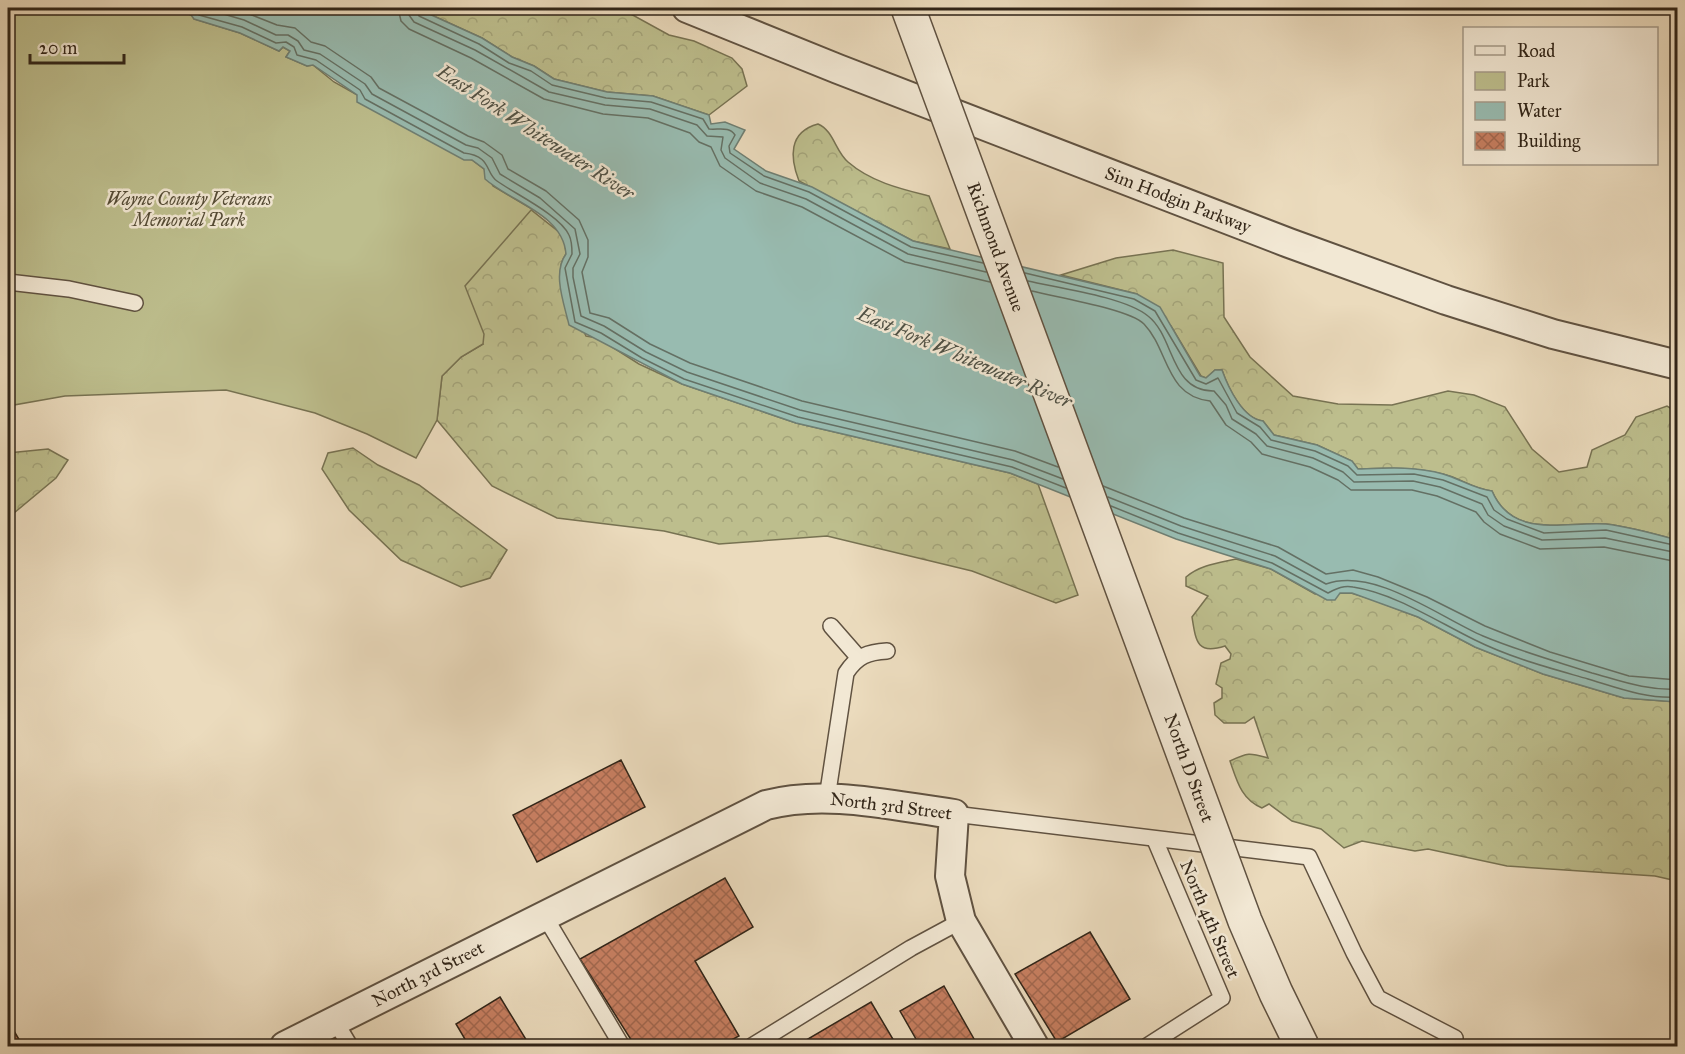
<svg xmlns="http://www.w3.org/2000/svg" width="1685" height="1054" viewBox="0 0 1685 1054" font-family="'IM FELL Great Primer',serif">
	<style>
		.forest { fill: url(#forest-crowns); stroke: #777252; stroke-width: 1.5 }
		.park { fill: #bdbe8d; stroke: #777252; stroke-width: 1.5 }
		.water { fill: #98bbb0; stroke: #6f7f73; stroke-width: 1.5 }
		.lines { fill: none; stroke-linecap: round; stroke-linejoin: round }
		.shore { stroke: #647064; stroke-width: 1.5 }
		.building { fill: url(#building-cross-hatch); stroke: #312518; stroke-width: 1.5 }
		.service-casing { stroke: #605241; stroke-width: 18 }
		.minor-casing { stroke: #605241; stroke-width: 32 }
		.service { stroke: #f2e8d4; stroke-width: 15 }
		.minor { stroke: #f2e8d4; stroke-width: 28 }
		.tertiary-bridge-casing { stroke: #605241; stroke-width: 36; stroke-linecap: butt }
		.tertiary-bridge { stroke: #f2e8d4; stroke-width: 33 }
		.labels { text-anchor: middle; stroke-width: 5; stroke-linejoin: round; paint-order: stroke }
		.park-label { font-size: 18px; font-style: italic; fill: #544b35; stroke: #f2e8d4 }
		.street-label { font-size: 18px; fill: #312518; stroke: #f2e8d4 }
		.water-label { font-size: 20px; font-style: italic; fill: #505246; stroke: #f2e8d4 }
	</style>
	<defs>
		<pattern id="forest-crowns" width="20" height="18" patternUnits="userSpaceOnUse" patternTransform="scale(1.5)"><rect width="20" height="18" fill="#bdbe8d"/><path d="M2 6a3 3 0 1 1 6 0M12 15a3 3 0 1 1 6 0" fill="none" stroke="#a3a379"/></pattern>
		<pattern id="building-cross-hatch" width="8" height="8" patternUnits="userSpaceOnUse" patternTransform="scale(1.5)"><rect width="8" height="8" fill="#c67e60"/><path d="M0 0l8 8M0 8l8-8" fill="none" stroke="#a1674e"/></pattern>
	</defs>
	<rect width="100%" height="100%" fill="#ebdbbd"/>
	<filter id="stains"><feTurbulence type="fractalNoise" baseFrequency=".00333" numOctaves="4"/><feColorMatrix values="0 0 0 0 .2 0 0 0 0 .09 0 0 0 0 .02 0 0 0 .5 -.17"/></filter>
	<radialGradient id="worn" r=".72"><stop offset=".6" stop-color="#630" stop-opacity="0"/><stop offset="1" stop-color="#630" stop-opacity=".3"/></radialGradient>
	<g class="forest">
		<polygon points="416,8 620,8 669,35 694,41 732,58 742,69 747,86 709,115 653,96 607,92 554,79 534,66 512,57 482,38"/>
		<path d="M818 124C834 131 835 151 848 162 871 182 901 189 929 196L950 249 913 241 799 181C790 158 788 132 818 124Z"/>
		<path d="M486 174 564 236 566 254C549 278 575 312 586 336L598 338 639 364 682 384 796 423 1010 473 1038 484 1078 595 1056 603 972 571 827 536 719 544 664 531 557 518 492 486 437 420 442 376 461 357 483 344 317 193Z"/>
		<path d="M1173 250 1223 263 1224 317 1250 357 1293 396 1338 404 1392 405 1448 391 1474 395 1505 407 1532 449 1559 472 1587 467 1592 450 1625 435 1636 417 1667 406 1677 412V540C1659 535 1624 526 1606 524 1565 521 1513 540 1492 491 1474 489 1460 478 1443 474 1415 467 1387 468 1358 469L1352 461 1317 445 1274 435 1263 421C1243 419 1228 388 1222 370H1215L1206 378 1201 376 1171 326 1137 294 1061 275 1116 258Z"/>
		<polygon points="353,448 378,465 419,485 507,550 490,578 461,587 401,560 349,510 322,469 328,453"/>
		<polygon points="48,449 68,460 56,478 8,518 8,453"/>
		<path d="M1236 559 1271 569 1315 594 1351 593 1371 599 1418 617 1475 647 1543 674 1624 698 1677 702V881L1655 876 1507 866 1428 849 1415 851 1362 841 1344 848 1321 829 1292 821 1269 804 1262 808C1241 799 1237 781 1230 761 1249 752 1250 753 1268 758L1254 717 1245 723H1224L1215 715 1214 703 1222 698V688L1216 684 1221 663 1230 659 1231 654 1225 646C1197 655 1196 642 1192 617L1208 596 1186 586V577C1200 565 1218 563 1236 559Z"/>
	</g>
	<polygon class="park" points="8,8 170,8 192,15 194,19 240,33 279,51 283,47 290,51 286,57 307,66 313,65 334,82 472,160 484,169 493,186 532,209 465,286 484,334 483,344 461,357 442,376 437,420 416,458 367,434 315,413 226,390 65,396 8,406"/>
	<path class="water" d="M170 8H416L482 38 512 57 534 66 554 79 607 92 653 96 709 115 711 124 725 122 745 130 734 149 766 171 812 187 913 241 1137 294 1160 307 1200 376 1206 378 1215 370H1222C1228 387 1243 419 1263 421L1274 435 1317 445 1352 461 1358 469C1387 468 1415 466 1443 474 1460 479 1474 489 1492 491 1513 540 1565 521 1606 524 1624 526 1659 535 1677 540V702L1624 698 1543 674 1475 647 1418 617 1352 593H1340L1335 600H1327L1271 569 1176 539 1010 473 796 423 682 384 569 325C564 303 552 273 566 254 563 214 511 202 485 179L484 169 472 160H464L357 102V95L313 65 307 66 286 57 290 51 283 47 279 51 240 33 194 19 191 15Z"/>
	<g class="lines">
		<g class="shore">
			<path d="M189 8 199 15 242 27 276 43 286 42 294 47 297 55 316 60 360 90 365 99 464 153C492 156 485 173 497 181 515 194 560 215 569 235 572 241 572 248 572 254L565 268 575 322 601 333 642 358 684 379 798 417 1012 467 1066 488"/>
			<polyline points="203,8 244,20 276,35 288,35 298,41 304,50 320,54 365,84 372,94 466,145 478,148 492,158 500,174 540,198 575,229 580,254 573,268 573,277 581,316 604,326 646,352 687,372 800,410 1013,460 1063,479"/>
			<polyline points="234,8 277,25 295,28 311,42 325,46 371,77 379,88 468,136 484,142 502,155 508,169 546,191 579,220 588,240 588,257 582,272 590,313 609,318 650,344 690,363 802,401 1015,451 1058,467"/>
			<polyline points="398,8 401,21 409,29 471,58 544,99 603,114 648,118 690,133 699,142 711,147 720,166 756,191 802,207 905,262 990,282"/>
			<polyline points="407,8 409,15 414,22 475,50 549,92 605,105 650,109 697,125 707,136 723,137 721,150 725,158 760,183 806,199 908,254 986,272"/>
			<path d="M415 8 419 16 479 44 509 63 531 71 552 85 606 98 651 102 703 119 709 129C719 130 729 126 735 135L729 146 730 153 764 176 809 192 911 247 983 263"/>
			<polyline points="1025,273 1134,299 1155,311 1196,380 1206,384 1218,378 1237,413 1260,427 1271,440 1315,451 1348,466 1357,475 1414,474 1443,480 1487,497 1494,510 1507,519 1544,533 1606,530 1678,546"/>
			<path d="M1028 281C1059 288 1125 297 1148 316 1175 337 1170 392 1214 391L1226 405 1232 419 1256 434 1267 446 1313 458 1343 472 1354 482 1413 481 1440 487 1482 504 1488 515 1504 526 1542 540 1605 538 1678 553"/>
			<path d="M1032 291C1055 297 1129 309 1144 324 1169 350 1165 396 1210 401L1226 425 1251 442 1262 454 1310 467 1338 480 1351 490H1412L1437 496 1476 512 1484 522 1500 534 1540 549 1604 547 1678 562"/>
			<polyline points="1103,486 1184,518 1278,547 1326,574 1353,570 1378,577 1427,597 1485,626 1550,652 1629,676 1678,680"/>
			<path d="M1108 497 1181 526 1275 556 1326 584C1375 567 1439 617 1483 636 1519 651 1555 661 1592 673 1621 681 1647 691 1678 689"/>
			<path d="M1111 506 1178 533 1272 563 1328 593C1336 589 1343 585 1353 587 1394 593 1438 622 1475 640 1511 658 1550 668 1588 679 1618 688 1646 699 1678 697"/>
		</g>
	</g>
	<g class="building">
		<polygon points="621,760 645,807 537,862 513,815"/>
		<polygon points="725,878 753,927 695,961 739,1036 720,1046 635,1046 580,959"/>
		<polygon points="1090,932 1130,999 1057,1042 1015,974"/>
		<polygon points="944,986 978,1046 920,1046 900,1011"/>
		<polygon points="500,997 530,1046 469,1046 456,1024"/>
		<polygon points="871,1002 897,1046 796,1046"/>
		<polygon points="8,1021 23,1046 8,1046"/>
	</g>
	<g class="lines">
		<g class="service-casing">
			<g id="service">
				<polyline points="8,282 69,289 135,303"/>
				<polyline points="831,626 859,658"/>
				<path d="M827 798 846 673C857 656 868 652 887 651"/>
				<polyline points="954,814 1309,857 1354,953 1378,998 1455,1038"/>
				<polyline points="544,915 622,1046"/>
				<polyline points="335,1021 350,1046"/>
				<polyline points="752,1046 911,948 961,921"/>
				<polyline points="1147,1046 1222,998 1155,840"/>
			</g>
		</g>
		<g class="minor-casing">
			<g id="minor">
				<polyline points="687,8 838,69 1289,243 1446,300 1553,334 1678,365"/>
				<path d="M285 1046 766 805C826 789 893 806 954 814L950 876 961 921 1034 1046"/>
			</g>
		</g>
		<use href="#service" class="service"/>
		<use href="#minor" class="minor"/>
		<g class="tertiary-bridge-casing">
			<polyline id="tertiary-bridge" points="908,8 1245,921 1276,993 1302,1046"/>
		</g>
		<use href="#tertiary-bridge" class="tertiary-bridge"/>
	</g>
	<g class="labels">
		<g class="park-label">
			<text x="189" y="205">Wayne County Veterans<tspan x="189" dy="21">Memorial Park</tspan></text>
		</g>
		<g class="street-label">
			<text transform="translate(1178 200) rotate(21)" y="6">Sim Hodgin Parkway</text>
			<text transform="translate(996 247) rotate(70)" y="6">Richmond Avenue</text>
			<text transform="translate(1189 768) rotate(70)" y="6">North D Street</text>
			<text transform="translate(891 806) rotate(7)" y="6">North 3rd Street</text>
			<text transform="translate(1210 919) rotate(67)" y="6">North 4th Street</text>
			<text transform="translate(428 974) rotate(-27)" y="6">North 3rd Street</text>
		</g>
		<g class="water-label">
			<text transform="translate(536 132) rotate(33)" y="7">East Fork Whitewater River</text>
			<text transform="translate(965 357) rotate(23)" y="7">East Fork Whitewater River</text>
		</g>
	</g>
	<rect width="1685" height="1054" fill="none" stroke="#ebdbbd" stroke-width="30"/>
	<rect x="9" y="9" width="1667" height="1036" fill="none" stroke="#312518" stroke-width="3"/>
	<rect x="15" y="15" width="1655" height="1024" fill="none" stroke="#312518" stroke-width="1.5"/>
	<rect x="1463" y="27" width="195" height="138" fill="#f2e8d4" stroke="#a59a89" stroke-width="1.5"/>
	<rect x="1475" y="46" width="30" height="9" fill="#f2e8d4" stroke="#a59a89" stroke-width="1.5"/>
	<text x="1517" y="57" font-size="18" fill="#312518">Road</text>
	<rect x="1475" y="72" width="30" height="18" fill="#bdbe8d" stroke="#a59a89" stroke-width="1.5"/>
	<text x="1517" y="87" font-size="18" fill="#312518">Park</text>
	<rect x="1475" y="102" width="30" height="18" fill="#98bbb0" stroke="#a59a89" stroke-width="1.5"/>
	<text x="1517" y="117" font-size="18" fill="#312518">Water</text>
	<rect x="1475" y="132" width="30" height="18" fill="url(#building-cross-hatch)" stroke="#a59a89" stroke-width="1.5"/>
	<text x="1517" y="147" font-size="18" fill="#312518">Building</text>
	<path d="M30 54v9h94v-9" fill="none" stroke="#312518" stroke-width="3"/>
	<text x="39" y="54" font-size="18" fill="#312518" stroke="#f2e8d4" stroke-width="4.5" paint-order="stroke">20 m</text>
	<rect width="100%" height="100%" filter="url(#stains)"/>
	<rect width="100%" height="100%" fill="url(#worn)"/>
</svg>
